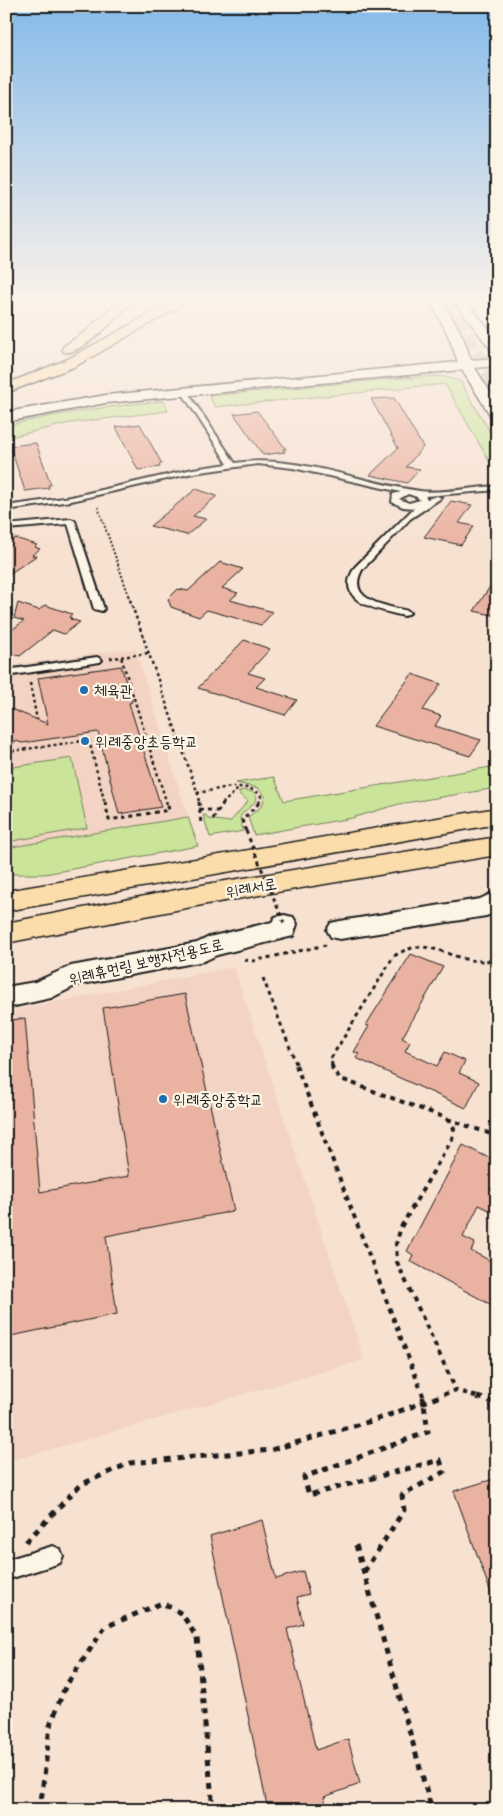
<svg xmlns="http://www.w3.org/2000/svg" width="503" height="1816" viewBox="0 0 503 1816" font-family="Itim,'Poor Story',sans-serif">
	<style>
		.built { fill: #f3d3c3 }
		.green { fill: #cae49a; stroke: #73805b }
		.building { fill: #eab2a1; stroke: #1c1c1c }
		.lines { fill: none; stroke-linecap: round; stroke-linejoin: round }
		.secondary-tunnel { stroke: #cbbaad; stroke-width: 14; stroke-dasharray: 14 7; stroke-linecap: butt }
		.lane-casing { stroke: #1c1c1c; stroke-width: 4 }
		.street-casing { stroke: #1c1c1c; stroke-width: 4 }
		.secondary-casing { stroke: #1c1c1c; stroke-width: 3 }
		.primary-casing { stroke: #1c1c1c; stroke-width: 3 }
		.highway-casing { stroke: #1c1c1c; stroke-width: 3 }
		.path-far4 { stroke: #1c1c1c; stroke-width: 2; stroke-dasharray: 2 2; stroke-linecap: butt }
		.path-far3 { stroke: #1c1c1c; stroke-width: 2.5; stroke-dasharray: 3 3; stroke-linecap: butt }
		.path-far2 { stroke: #1c1c1c; stroke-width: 3; stroke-dasharray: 4 4; stroke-linecap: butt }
		.path-far1 { stroke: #1c1c1c; stroke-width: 4; stroke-dasharray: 5 5; stroke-linecap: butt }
		.path { stroke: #1c1c1c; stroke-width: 5; stroke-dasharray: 6 6; stroke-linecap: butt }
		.lane { fill: #fcf5e5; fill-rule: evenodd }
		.street { fill: #fcf5e5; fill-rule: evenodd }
		.secondary { fill: #fcf5e5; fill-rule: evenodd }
		.primary { fill: #fbddab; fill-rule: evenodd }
		.highway { fill: #fbddab; fill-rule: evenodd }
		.path-bridge { stroke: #1c1c1c; stroke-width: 3; stroke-dasharray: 4 4; stroke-linecap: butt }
		.poi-dot { fill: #1f6fb2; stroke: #fcf5e5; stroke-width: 2 }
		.labels { text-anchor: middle; stroke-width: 4.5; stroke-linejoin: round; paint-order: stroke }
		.poi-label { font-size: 16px; fill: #1c1c1c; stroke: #fcf5e5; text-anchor: start }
		.street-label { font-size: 16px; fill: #1c1c1c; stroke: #fcf5e5 }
	</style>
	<rect width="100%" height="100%" fill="#f7e1d1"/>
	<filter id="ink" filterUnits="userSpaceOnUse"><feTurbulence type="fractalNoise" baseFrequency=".02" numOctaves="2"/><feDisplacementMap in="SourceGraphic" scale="10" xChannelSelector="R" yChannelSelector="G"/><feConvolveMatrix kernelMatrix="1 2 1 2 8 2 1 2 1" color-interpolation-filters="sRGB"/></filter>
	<g filter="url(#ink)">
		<g class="built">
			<polygon points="135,648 188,817 6,848 6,666"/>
			<polygon points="234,967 364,1360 6,1462 6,1012"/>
		</g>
		<g class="green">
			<polygon points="441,376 460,381 497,444 497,475 445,384 215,407 209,396 389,379"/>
			<path d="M164 401 168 411 70 423 6 438V426C58 413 110 406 164 401Z"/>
			<polygon points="72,758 87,828 6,842 6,768"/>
			<polygon points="497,766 497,788 399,804 352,818 254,835 248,817 262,806 265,796 258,788 236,783 274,777 284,801"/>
			<path d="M243 790 254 792 257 797C255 806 244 809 240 817L243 831 210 837 203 815H206L208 819 230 822 248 801 239 794V792Z"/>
			<polygon points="188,817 198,846 45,874 6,874 6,848"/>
		</g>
		<g class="building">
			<polygon points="394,398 423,447 406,467 420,469 407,483 370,475 398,448 371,399"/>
			<polygon points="257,411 286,449 283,449 285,452 263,455 234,414"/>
			<polygon points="140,424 162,464 159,464 160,467 138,470 116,427"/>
			<polygon points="36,443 51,485 48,485 49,488 25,491 10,446"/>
			<polygon points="196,489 217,496 193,516 206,519 187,535 150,526"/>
			<polygon points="451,501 472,505 459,523 474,526 461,545 424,537"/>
			<polygon points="15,538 37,545 35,547 40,549 32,555 36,556 6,576 6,545"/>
			<polygon points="220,562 243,569 222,588 238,593 230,600 273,612 261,625 207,610 199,617 171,607 168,599 178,589 188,591"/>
			<polygon points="497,576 497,616 474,611"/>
			<polygon points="18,603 39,610 45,605 72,614 69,617 72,618 70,619 80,622 64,634 53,630 20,656 6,652 6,634 24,621 14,618"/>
			<polygon points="244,640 270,649 248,673 265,678 256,687 297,700 285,715 198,688"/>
			<polygon points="121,666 132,702 129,703 161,807 119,814 98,732 22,743 16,741 6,749 6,707 48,724 38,678"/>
			<polygon points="412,674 441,684 423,710 441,716 435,726 481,740 470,756 373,726"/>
			<polygon points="411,954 443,967 402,1038 410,1042 405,1051 437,1066 445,1052 465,1061 459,1073 479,1082 466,1108 356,1058 359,1054 354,1052 369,1026 366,1025"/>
			<polygon points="185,994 234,1211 106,1236 117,1314 6,1337 6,1021 25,1018 40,1192 129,1176 103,1008"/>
			<polygon points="463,1145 497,1162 497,1179 491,1190 497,1193 497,1214 479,1205 463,1237 475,1243 471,1251 497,1264 497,1308 410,1261 413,1255 407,1251"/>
			<polygon points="497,1478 497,1604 495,1604 454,1491"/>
			<polygon points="262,1520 276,1579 303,1571 309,1594 297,1597 303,1624 287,1629 316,1750 348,1739 360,1784 324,1797 328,1810 268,1810 210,1536"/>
		</g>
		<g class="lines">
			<polyline class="secondary-tunnel" points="442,300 497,384"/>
			<g class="lane-casing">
				<g id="lane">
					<path d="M182 390H186L235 463C298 454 359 483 420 491 439 494 476 487 497 486V490L425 496 427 499 437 496 441 498 410 519 362 570C345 601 387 606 408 611L410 613 405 616C380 610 332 603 355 567L414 508 403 507 392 502 393 494 401 492 293 468 258 464 193 473 71 501 6 510V506L71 497 193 469 228 464 181 391ZM408 494 417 497 420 500 409 503 399 499Z"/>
					<polygon points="71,519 75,521 104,609 102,611 94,609 68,524 6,529 6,525"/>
					<polygon points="97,657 102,660 100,662 6,676 6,670"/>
					<polygon points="53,1546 60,1549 63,1556 60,1563 6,1580 6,1560"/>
				</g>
			</g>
			<g class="street-casing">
				<g id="street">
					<polygon points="497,891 497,912 486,916 340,939 331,937 327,930 331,923 340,921 480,899"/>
					<polygon points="284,915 293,917 297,924 293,936 217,955 204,961 77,985 51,998 6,1008 6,987 35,982 71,966 197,943 209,937 272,922 275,917"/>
				</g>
			</g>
			<g class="secondary-casing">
				<g id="secondary">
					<polygon points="430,300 442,300 462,335 471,360 497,358 497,366 475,368 497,403 497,420 492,418 462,370 106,403 6,422 6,412 106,395 458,362 448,335"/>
					<polygon points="453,300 465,300 497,339 497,352 492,351"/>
				</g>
			</g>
			<g class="primary-casing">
				<g id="primary">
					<polygon points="497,808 497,824 6,911 6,891"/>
					<polygon points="497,837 497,855 207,904 6,943 6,923 207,884"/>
				</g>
			</g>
			<g class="highway-casing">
				<g id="highway">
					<path d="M119 300H132C122 314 81 356 64 352L62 349 64 346 86 331Z"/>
					<polygon points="176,300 191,300 76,366 6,393 6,384 66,360"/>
				</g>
			</g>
			<polyline class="path-far4" points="98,507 129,596"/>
			<g class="path-far3">
				<polyline points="128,594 198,794 199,804"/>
				<polyline points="121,657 149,653"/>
				<polyline points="110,658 121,657 167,804"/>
				<polyline points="30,683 37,720"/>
				<polyline points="6,752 89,740 105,804"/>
				<path d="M197 793C218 790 244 780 261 795L259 804"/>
				<polyline points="222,804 239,788"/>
			</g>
			<g class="path-far2">
				<polyline points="105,802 109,820 169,810 167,802"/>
				<polyline points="199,802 201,825"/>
				<polyline points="199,809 217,811"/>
				<polyline points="213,819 224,802"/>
				<polyline points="246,831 242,820 260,802"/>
				<polyline points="244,960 253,961 326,945"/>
				<polyline points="263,978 297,1066"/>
				<path d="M332 1066 331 1058 394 956C422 939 434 950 462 958 473 962 485 961 497 960"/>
			</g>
			<g class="path-far1">
				<polyline points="296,1065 424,1398"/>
				<polyline points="332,1065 333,1071 341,1079 446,1118 454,1128 452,1139 401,1227 396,1244 397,1262 456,1390"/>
				<polyline points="447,1119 497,1136"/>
				<polyline points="434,1398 456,1390 481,1398"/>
			</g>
			<g class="path">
				<polyline points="477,1397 497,1403"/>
				<polyline points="26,1542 80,1485 130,1463 271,1450 378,1419 438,1397"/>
				<polyline points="356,1545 432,1810"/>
				<polyline points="364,1572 404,1510 402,1495 444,1472 440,1460 309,1495 304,1477 428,1432 423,1397"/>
				<polyline points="40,1810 50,1726 65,1687 105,1627 162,1603 182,1614 197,1638 213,1810"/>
			</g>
			<use href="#lane" class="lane"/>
			<use href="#street" class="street"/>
			<use href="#secondary" class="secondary"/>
			<use href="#primary" class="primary"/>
			<use href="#highway" class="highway"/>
			<polyline class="path-bridge" points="246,831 284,923"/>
		</g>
	</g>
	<linearGradient id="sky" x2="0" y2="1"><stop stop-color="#84baea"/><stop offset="0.54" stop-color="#fbf2ea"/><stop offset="1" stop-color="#fbf2ea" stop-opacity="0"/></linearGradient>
	<rect width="503" height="554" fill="url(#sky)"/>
	<g class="poi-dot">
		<circle cx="84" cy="690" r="5"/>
		<circle cx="85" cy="741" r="5"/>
		<circle cx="163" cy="1099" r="5"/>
	</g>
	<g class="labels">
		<g class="poi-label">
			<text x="94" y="696">체육관</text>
			<text x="95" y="747">위례중앙초등학교</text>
			<text x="173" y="1105">위례중앙중학교</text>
		</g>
		<g class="street-label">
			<text transform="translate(251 887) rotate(-10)" y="6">위례서로</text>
			<text transform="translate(146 961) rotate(-13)" y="6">위례휴먼링 보행자전용도로</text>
		</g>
	</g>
	<rect width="503" height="1816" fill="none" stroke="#fcf5e5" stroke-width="25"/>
	<rect x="12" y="12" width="478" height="1791" fill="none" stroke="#1c1c1c" stroke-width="2" filter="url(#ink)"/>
</svg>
